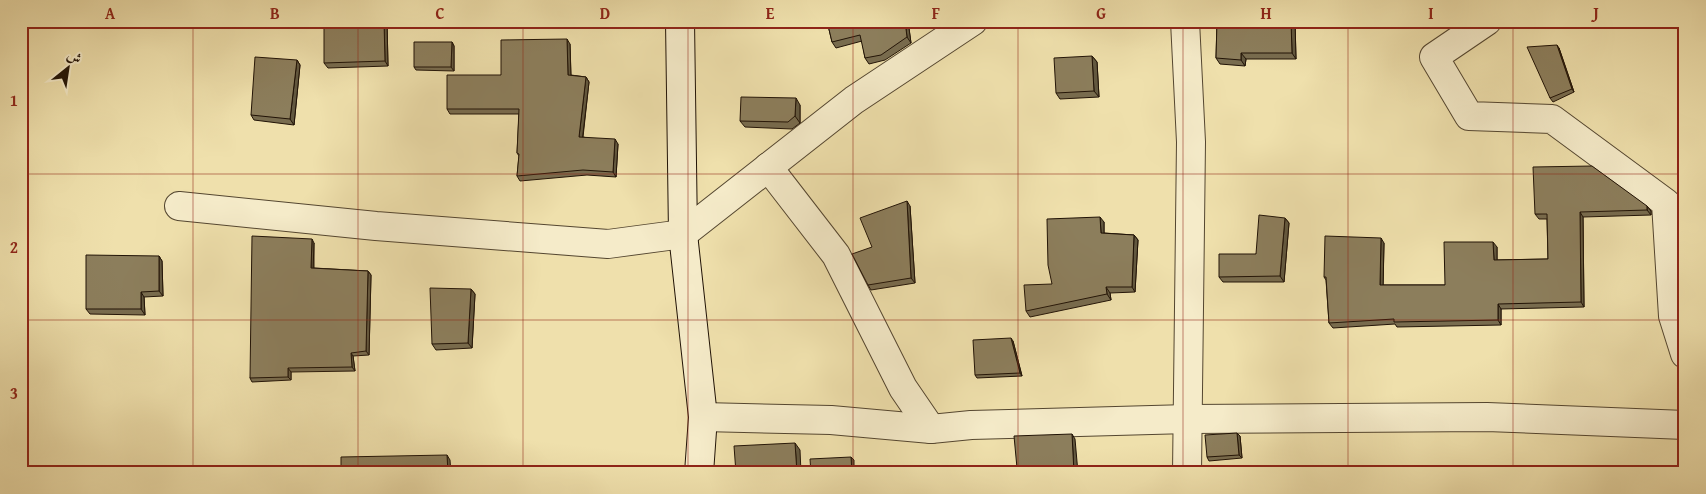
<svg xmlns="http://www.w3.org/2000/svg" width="1706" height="494" viewBox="0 0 1706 494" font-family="'Gentium Book Plus',Amiri,serif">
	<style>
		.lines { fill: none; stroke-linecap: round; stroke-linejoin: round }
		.street-casing { stroke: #544630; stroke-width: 30 }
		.secondary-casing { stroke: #211306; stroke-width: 30 }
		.street { stroke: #f5ebc9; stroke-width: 28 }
		.secondary { stroke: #f5ebc9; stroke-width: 28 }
		.wall { fill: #786c4f; stroke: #211306 }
		.shaded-wall { fill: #625840; stroke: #211306 }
		.building { fill: #8c7e5c; stroke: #211306 }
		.grid { fill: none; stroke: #8f2418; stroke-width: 1; stroke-opacity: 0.55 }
		.neatline { fill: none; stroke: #8f2418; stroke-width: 2 }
		.grid-label { font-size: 16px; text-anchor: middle; font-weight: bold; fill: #8f2418 }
	</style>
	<rect width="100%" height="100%" fill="#efe0ac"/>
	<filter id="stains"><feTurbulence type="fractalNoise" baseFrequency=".004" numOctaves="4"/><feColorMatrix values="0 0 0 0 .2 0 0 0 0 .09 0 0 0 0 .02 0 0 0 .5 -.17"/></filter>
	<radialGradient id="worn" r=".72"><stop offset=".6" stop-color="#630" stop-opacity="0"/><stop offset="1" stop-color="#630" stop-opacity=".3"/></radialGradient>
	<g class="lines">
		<g class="street-casing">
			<g id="street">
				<polyline points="1185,21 1191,142 1187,473"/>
				<polyline points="1487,21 1434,57 1469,116 1552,119 1666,203 1673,316 1685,354"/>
				<polyline points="768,167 836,255 903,388 931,429"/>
				<polyline points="179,206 376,226 608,244 683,234 854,100 973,21"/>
				<polyline points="703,417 831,420 931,429 971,425 1188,419 1487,417 1685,425"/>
			</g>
		</g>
		<g class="secondary-casing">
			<polyline id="secondary" points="680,21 683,234 703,417 699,473"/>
		</g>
		<use href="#street" class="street"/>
		<use href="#secondary" class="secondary"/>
	</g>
	<g class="wall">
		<polygon points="387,21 388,66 328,68 324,63"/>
		<polygon points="827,21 908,21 911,43 885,60 869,64 865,58 862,41 836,48 832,42"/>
		<polygon points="1217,21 1295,21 1296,59 1246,59 1245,66 1220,64 1216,58"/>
		<polygon points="452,42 454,46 454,71 416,70 414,67"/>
		<polygon points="570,44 571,75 586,77 589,82 583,137 618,144 616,177 587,175 520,181 517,176 519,156 517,153 519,114 450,114 447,109 501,75"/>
		<polygon points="1559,48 1574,92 1553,102 1550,98"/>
		<polygon points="1092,56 1097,62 1099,97 1060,99 1056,93"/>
		<polygon points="297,60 300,65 294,125 254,120 251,115"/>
		<polygon points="800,105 800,123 792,129 745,127 740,121"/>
		<polygon points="910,206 915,283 871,290 868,285 872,247"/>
		<polygon points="1647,206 1651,211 1651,215 1583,217 1584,307 1501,309 1501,325 1397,327 1395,324 1333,328 1329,323 1326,280 1324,277 1384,243 1383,285 1445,285 1497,247 1497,260 1548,259 1547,219 1539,219 1535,214"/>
		<polygon points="1285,218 1289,223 1284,282 1223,282 1219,277 1256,254"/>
		<polygon points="1104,222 1104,233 1134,235 1138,240 1135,292 1110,293 1111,300 1030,317 1026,311 1052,284"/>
		<polygon points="314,243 314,268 368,271 371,275 369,355 353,356 355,371 291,372 291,380 252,382 250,378"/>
		<polygon points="159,256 162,261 163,296 144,297 145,315 90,314 86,309"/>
		<polygon points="471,289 475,294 472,348 436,350 432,344"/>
		<polygon points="1013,341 1022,376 977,378 975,375"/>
		<polygon points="1240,436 1242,458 1209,461 1207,457"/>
	</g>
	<g class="shaded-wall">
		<polygon points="384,21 387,21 388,66 385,61"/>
		<polygon points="905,21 908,21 911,43 907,37"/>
		<polygon points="1291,21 1295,21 1296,59 1292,53"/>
		<polygon points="567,39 570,44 571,80 568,75"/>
		<polygon points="452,42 454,46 454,71 451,67"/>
		<polygon points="1557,45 1559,48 1574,92 1572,89"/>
		<polygon points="1241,53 1246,59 1245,66 1241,60"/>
		<polygon points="1092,56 1097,62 1099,97 1094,91"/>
		<polygon points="297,60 300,65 294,125 290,119"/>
		<polygon points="586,77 589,82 582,142 579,137"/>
		<polygon points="796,98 800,105 800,123 795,116"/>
		<polygon points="615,139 618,144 616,177 613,172"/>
		<polygon points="907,201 910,206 915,283 911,278"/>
		<polygon points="1647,206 1651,211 1651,215 1647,210"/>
		<polygon points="1580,212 1583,217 1584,307 1581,302"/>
		<polygon points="1100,217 1104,222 1104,238 1101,233"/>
		<polygon points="1285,218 1289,223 1284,282 1280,276"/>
		<polygon points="1134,235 1138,240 1135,292 1132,287"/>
		<polygon points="1381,238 1384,243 1383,290 1380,285"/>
		<polygon points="312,239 314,243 313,272 311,268"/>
		<polygon points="1493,242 1497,247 1497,265 1494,260"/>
		<polygon points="159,256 162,261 163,296 159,291"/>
		<polygon points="368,271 371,275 369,355 366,351"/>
		<polygon points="1106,287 1110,293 1111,300 1107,294"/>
		<polygon points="471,289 475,294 472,348 468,343"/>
		<polygon points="141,292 144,297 145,315 141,309"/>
		<polygon points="1498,304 1501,309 1501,325 1498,320"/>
		<polygon points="1011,338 1013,341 1022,376 1020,373"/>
		<polygon points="351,353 353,356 355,371 352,367"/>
		<polygon points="288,368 291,372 291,380 288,377"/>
		<polygon points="1237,433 1240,436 1242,458 1239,455"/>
		<polygon points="1072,434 1075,439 1078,473 1074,473"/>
		<polygon points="795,443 800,450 801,473 797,473"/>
		<polygon points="447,455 450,460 451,473 448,473"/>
		<polygon points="851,457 854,460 854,473 852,473"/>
	</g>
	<g class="building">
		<polygon points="324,21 384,21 385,61 324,63"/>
		<polygon points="827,21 905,21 907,37 881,55 865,58 860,35 832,42"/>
		<polygon points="1217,21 1291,21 1292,53 1241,53 1241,60 1216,58"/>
		<polygon points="567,39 568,75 586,77 579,137 615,139 613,172 583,170 517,176 519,154 517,153 519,109 447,109 447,75 501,75 501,40"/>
		<polygon points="414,42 452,42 451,67 414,67"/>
		<polygon points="1557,45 1572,89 1550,98 1527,47"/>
		<polygon points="1092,56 1094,91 1056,93 1054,58"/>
		<polygon points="255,57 297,60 290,119 251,115"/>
		<polygon points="741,97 796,98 795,116 788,122 740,121"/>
		<polygon points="1592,166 1647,206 1647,210 1580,212 1581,302 1498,304 1498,320 1394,322 1394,319 1329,323 1326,277 1324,277 1325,236 1381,238 1380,285 1445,285 1444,242 1493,242 1494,260 1548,259 1547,214 1535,214 1533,167"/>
		<polygon points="907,201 911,278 868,285 852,254 872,247 860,218"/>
		<polygon points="1259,215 1285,218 1280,276 1219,277 1219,254 1256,254"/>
		<polygon points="1100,217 1101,233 1134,235 1132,287 1106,287 1107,294 1026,311 1024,285 1052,284 1048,265 1047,219"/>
		<polygon points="252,236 312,239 311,268 368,271 366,351 351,353 352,367 288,368 288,377 250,378"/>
		<polygon points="86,255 159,256 159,291 141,292 141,309 86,309"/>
		<polygon points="430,288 471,289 468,343 432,344"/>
		<polygon points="1011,338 1020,373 975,375 973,340"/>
		<polygon points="1237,433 1239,455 1207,457 1205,435"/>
		<polygon points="1072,434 1074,473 957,473 957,471 1017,468 1014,436"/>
		<polygon points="795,443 797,473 736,473 734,446"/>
		<polygon points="447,455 448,473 341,473 341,457"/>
		<polygon points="851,457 852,473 811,473 810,459"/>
	</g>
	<path class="grid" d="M193 21V473M358 21V473M523 21V473M688 21V473M853 21V473M1018 21V473M1183 21V473M1348 21V473M1513 21V473M21 174H1685M21 320H1685"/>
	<rect width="1706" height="494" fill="none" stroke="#efe0ac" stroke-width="55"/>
	<g transform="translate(68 68) rotate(30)" stroke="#f5ebc9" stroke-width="4" paint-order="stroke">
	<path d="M0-4L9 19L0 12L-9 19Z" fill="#211306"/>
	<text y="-8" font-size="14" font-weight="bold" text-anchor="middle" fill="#211306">ش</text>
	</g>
	<rect x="28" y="28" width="1650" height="438" class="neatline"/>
	<g class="grid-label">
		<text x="110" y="19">A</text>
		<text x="275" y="19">B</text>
		<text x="440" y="19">C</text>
		<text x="605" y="19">D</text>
		<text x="770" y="19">E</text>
		<text x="936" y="19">F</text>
		<text x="1101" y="19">G</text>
		<text x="1266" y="19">H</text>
		<text x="1431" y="19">I</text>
		<text x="1596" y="19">J</text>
		<text x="14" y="106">1</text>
		<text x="14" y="253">2</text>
		<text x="14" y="399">3</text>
	</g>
	<rect width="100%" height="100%" filter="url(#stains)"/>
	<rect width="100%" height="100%" fill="url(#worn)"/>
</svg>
